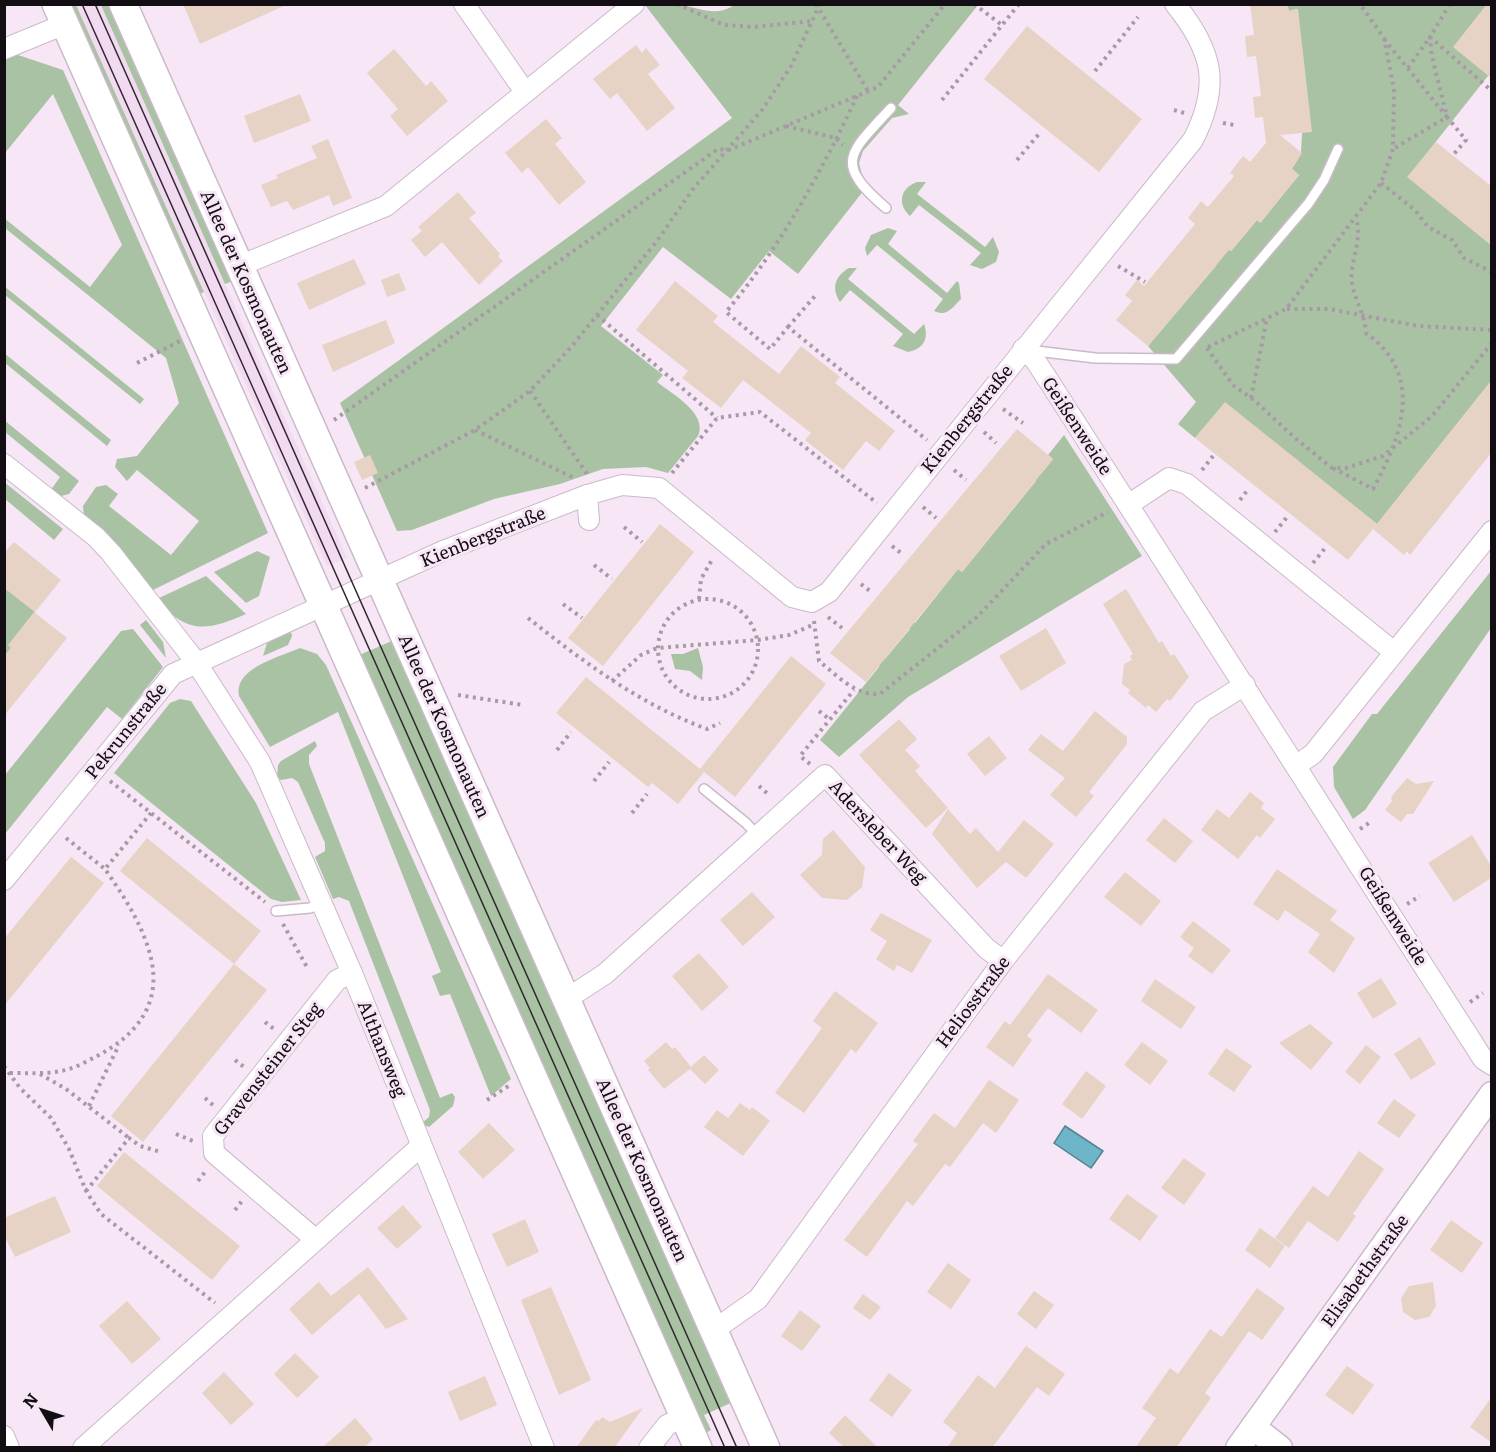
<svg xmlns="http://www.w3.org/2000/svg" width="1496" height="1452" viewBox="0 0 1496 1452" font-family="Literata,serif">
	<style>
		.built { fill: #f2dbf1 }
		.green { fill: #a9c2a4 }
		.water { fill: #6fb5c9; stroke: #538392; stroke-width: 1.5 }
		.building { fill: #e6d3c5 }
		.lines { fill: none; stroke-linecap: round; stroke-linejoin: round }
		.service-casing { stroke: #cabac9; stroke-width: 12 }
		.minor-casing { stroke: #cabac9; stroke-width: 22 }
		.tertiary-casing { stroke: #cabac9; stroke-width: 27 }
		.secondary-casing { stroke: #cabac9; stroke-width: 30 }
		.path { stroke: #a79aa6; stroke-width: 4; stroke-dasharray: 3 4.5; stroke-linecap: butt }
		.service { stroke: #fff; stroke-width: 9 }
		.minor { stroke: #fff; stroke-width: 20 }
		.tertiary { stroke: #fff; stroke-width: 24 }
		.secondary { stroke: #fff; stroke-width: 27 }
		.tram { stroke: #30292f; stroke-width: 1.5 }
		.labels { text-anchor: middle; stroke-width: 6; stroke-linejoin: round; paint-order: stroke }
		.street-label { font-size: 18px; fill: #130e13; stroke: #f7e6f6 }
	</style>
	<rect width="100%" height="100%" fill="#f7e6f6"/>
	<polygon class="built" points="76,5 101,5 347,558 327,566"/>
	<g class="green">
		<path d="M736 4 978 5 898 105 909 114 892 118 863 151 859 163 862 175 868 185 798 274 769 251 731 299 663 247 601 326 663 375 657 382C672 394 708 413 698 436L668 473 646 467 603 469 560 484 494 499 412 530 397 531 340 403 732 118 645 5C656 5 669 3 680 5 702 8 715 18 736 4Z"/>
		<polygon points="66,5 76,5 204,292 196,296"/>
		<polygon points="101,5 111,5 233,281 225,284"/>
		<polygon points="1287,5 1487,5 1488,70 1491,72 1408,177 1491,245 1491,381 1377,524 1225,403 1195,438 1178,424 1196,402 1148,346 1215,267 1227,248 1231,251 1257,220 1261,222 1299,175 1292,169 1301,153 1302,133 1297,9 1289,11"/>
		<polygon points="15,54 63,70 268,533 151,591 84,517 83,506 96,487 106,485 118,494 109,506 171,555 199,521 137,470 127,481 115,467 117,459 137,456 179,403 166,358 5,228 4,218 90,287 122,245 53,94 5,153 5,58"/>
		<path d="M917 182H926L917 194 985 247 993 237 999 252 996 262 982 269 970 265 981 253 919 205 910 216C897 204 900 188 917 182Z"/>
		<path d="M888 228 897 231 888 244 947 293 957 281 959 283 961 299C952 308 947 317 934 311L943 299 877 245 867 256 865 248 871 235Z"/>
		<path d="M849 268H857L848 279 914 334 924 324C929 338 924 349 908 352L893 346 903 334 850 290 840 302C831 288 835 276 849 268Z"/>
		<polygon points="4,286 144,399 140,404 5,295"/>
		<polygon points="4,353 111,440 107,446 5,363"/>
		<polygon points="4,420 79,481 69,494 57,497 50,491 60,477 5,432"/>
		<polygon points="1064,435 1142,556 908,697 839,757 820,740 879,667 881,657 885,659 910,629 907,626 911,621 915,623 958,569 962,572 1036,481 1033,477 1041,474 1053,459 1048,455"/>
		<polygon points="4,482 63,529 54,540 5,499"/>
		<polygon points="257,551 270,557 259,596 246,603 214,572"/>
		<polygon points="1491,571 1491,628 1365,810 1353,819 1334,787 1333,767 1372,714 1377,714"/>
		<path d="M206 576 246 614C207 631 187 635 157 599Z"/>
		<polygon points="5,588 35,612 9,645 11,648 5,656"/>
		<polygon points="146,620 163,642 166,658 140,625"/>
		<polygon points="133,629 163,667 122,719 107,707 5,834 5,775 121,631"/>
		<polygon points="291,632 292,636 288,645 263,656 267,643"/>
		<polygon points="394,640 733,1402 704,1415 711,1430 704,1434 357,656"/>
		<path d="M300 648 317 654 326 665 511 1079 491 1096 450 994 440 996 432 976 441 972 338 712 270 747 239 696C233 668 280 657 300 648Z"/>
		<polygon points="698,648 703,667 702,680 690,671 675,669 671,654 683,654"/>
		<polygon points="180,699 191,701 256,803 301,900 282,902 271,899 114,773 170,703"/>
		<polygon points="315,741 317,746 309,755 309,764 440,1098 452,1093 455,1097 453,1106 429,1127 421,1124 429,1117 430,1110 349,901 339,897 333,899 315,857 325,851 325,843 298,782 292,778 281,780 277,777 278,765 281,761"/>
	</g>
	<polygon class="water" points="1065,1126 1103,1151 1091,1168 1054,1143"/>
	<g class="building">
		<polygon points="183,4 288,4 200,44"/>
		<polygon points="1250,4 1287,4 1289,11 1298,9 1312,132 1280,135 1302,153 1292,169 1299,175 1260,223 1257,220 1231,251 1229,250 1148,346 1116,320 1132,301 1125,295 1137,280 1144,286 1195,224 1188,218 1201,201 1208,207 1234,176 1230,173 1243,156 1250,162 1266,143 1263,117 1255,118 1253,97 1261,96 1256,56 1247,57 1245,36 1254,35"/>
		<polygon points="1487,4 1491,4 1491,78 1453,47"/>
		<polygon points="1027,26 1142,119 1099,172 984,79"/>
		<polygon points="636,45 642,53 646,48 660,65 648,74 675,108 647,131 617,93 610,99 593,79"/>
		<polygon points="394,49 426,86 431,81 448,101 407,136 390,116 398,109 367,73"/>
		<polygon points="300,94 311,121 254,143 244,116"/>
		<polygon points="546,119 562,138 555,144 586,182 559,205 528,167 522,173 505,153"/>
		<polygon points="328,139 352,198 333,206 329,195 293,210 287,201 271,207 261,185 278,178 276,175 317,158 311,146"/>
		<polygon points="1436,142 1491,186 1491,245 1407,177"/>
		<polygon points="458,192 476,213 469,218 500,254 498,256 503,261 479,285 442,242 425,257 411,240 422,231 418,227"/>
		<polygon points="354,259 366,284 309,310 297,283"/>
		<polygon points="399,273 406,290 387,297 381,280"/>
		<polygon points="675,281 718,316 713,322 779,374 801,346 840,377 835,383 895,431 879,451 866,441 843,470 805,440 811,433 743,380 721,408 682,378 688,371 636,330"/>
		<polygon points="386,320 395,343 333,372 322,345"/>
		<polygon points="1491,381 1491,453 1410,555 1407,551 1404,555 1373,529"/>
		<polygon points="1225,402 1377,524 1348,560 1195,438"/>
		<polygon points="1017,429 1053,459 962,572 958,569 866,682 830,653"/>
		<polygon points="370,455 378,473 362,480 354,462"/>
		<polygon points="660,524 694,552 603,666 568,638"/>
		<polygon points="14,542 61,580 35,612 4,588 4,553"/>
		<polygon points="1126,589 1159,643 1162,641 1171,656 1174,654 1189,677 1170,701 1167,699 1156,712 1148,705 1146,708 1128,693 1130,690 1122,684 1124,664 1132,660 1130,656 1133,654 1103,604"/>
		<polygon points="34,612 67,638 4,716 4,656 11,648 8,645"/>
		<polygon points="1046,628 1066,663 1021,691 999,656"/>
		<polygon points="791,656 826,684 735,797 704,772 678,804 652,783 648,787 556,713 586,677 700,769"/>
		<polygon points="1095,711 1127,737 1127,744 1089,792 1094,796 1076,817 1050,795 1065,778 1028,750 1041,734 1063,751"/>
		<polygon points="899,719 917,739 905,750 920,766 915,771 948,808 926,828 859,755"/>
		<polygon points="989,736 1007,758 985,776 967,754"/>
		<polygon points="1407,778 1416,784 1434,781 1413,814 1407,814 1401,822 1385,810 1392,801 1391,797"/>
		<polygon points="1250,792 1264,803 1261,808 1275,819 1260,838 1257,835 1238,859 1201,830 1217,809 1229,818"/>
		<polygon points="948,809 970,834 976,828 998,852 1024,820 1054,844 1026,878 1006,862 977,888 932,834"/>
		<polygon points="1164,818 1193,841 1175,863 1146,840"/>
		<polygon points="833,830 865,867 862,887 847,900 822,898 800,875 822,855 823,839"/>
		<polygon points="1472,835 1491,866 1491,878 1454,902 1428,863"/>
		<polygon points="147,838 261,931 234,964 120,871"/>
		<polygon points="71,857 104,883 4,1006 4,939"/>
		<polygon points="1277,869 1337,911 1330,920 1355,938 1334,973 1308,952 1320,934 1285,910 1278,921 1253,904"/>
		<polygon points="1125,872 1161,901 1141,926 1104,897"/>
		<polygon points="752,892 775,917 743,946 720,920"/>
		<polygon points="881,913 932,940 912,973 897,965 894,971 876,959 887,941 870,930"/>
		<polygon points="1193,921 1231,950 1212,974 1188,956 1194,948 1180,937"/>
		<polygon points="699,953 729,987 702,1011 672,976"/>
		<polygon points="234,964 267,990 143,1142 111,1116"/>
		<polygon points="1048,974 1098,1010 1081,1033 1048,1008 1027,1036 1032,1040 1013,1067 986,1047 1005,1021 1010,1025"/>
		<polygon points="1381,978 1397,1004 1373,1019 1357,993"/>
		<polygon points="1155,979 1196,1007 1181,1029 1141,1001"/>
		<polygon points="835,991 878,1023 856,1053 851,1049 804,1113 775,1093 822,1028 813,1021"/>
		<polygon points="1310,1024 1333,1043 1311,1070 1279,1043"/>
		<polygon points="1420,1037 1436,1064 1411,1080 1394,1054"/>
		<polygon points="666,1042 672,1049 675,1047 691,1067 704,1055 719,1070 705,1084 690,1069 664,1089 648,1070 650,1068 644,1061"/>
		<polygon points="1142,1042 1168,1061 1150,1085 1124,1065"/>
		<polygon points="1366,1045 1381,1057 1360,1084 1345,1072"/>
		<polygon points="1226,1048 1252,1066 1234,1092 1208,1074"/>
		<polygon points="1086,1071 1106,1086 1082,1119 1062,1104"/>
		<polygon points="989,1080 1019,1100 996,1133 983,1123 950,1167 945,1164 913,1206 907,1201 867,1257 844,1240 918,1144 913,1141 934,1113 955,1128"/>
		<polygon points="1394,1099 1416,1115 1399,1138 1377,1123"/>
		<polygon points="740,1103 750,1110 752,1107 770,1121 743,1156 704,1127 717,1110 728,1118"/>
		<polygon points="489,1123 515,1150 483,1179 458,1152"/>
		<polygon points="1359,1151 1384,1169 1353,1214 1356,1216 1338,1242 1308,1221 1289,1248 1275,1238 1313,1186 1328,1197"/>
		<polygon points="124,1152 240,1246 212,1280 97,1186"/>
		<polygon points="1184,1158 1206,1174 1184,1205 1161,1188"/>
		<polygon points="1127,1194 1158,1216 1140,1241 1109,1219"/>
		<polygon points="55,1196 71,1232 15,1257 4,1235 4,1218"/>
		<polygon points="403,1205 422,1227 397,1249 377,1228"/>
		<polygon points="525,1219 539,1252 507,1267 492,1234"/>
		<polygon points="1451,1220 1483,1243 1462,1273 1430,1250"/>
		<polygon points="1260,1228 1285,1246 1270,1268 1245,1250"/>
		<polygon points="948,1263 971,1280 951,1309 927,1292"/>
		<polygon points="368,1267 408,1319 386,1329 359,1294 312,1335 289,1309 319,1282 331,1296"/>
		<polygon points="1433,1282 1436,1306 1429,1317 1415,1320 1403,1312 1401,1298 1409,1286"/>
		<polygon points="551,1287 591,1380 559,1395 521,1300"/>
		<polygon points="1257,1288 1285,1308 1262,1340 1249,1331 1205,1393 1211,1398 1176,1448 1135,1448 1156,1418 1142,1408 1170,1368 1178,1374 1210,1329 1222,1337"/>
		<polygon points="1034,1291 1054,1305 1036,1329 1017,1314"/>
		<polygon points="863,1294 881,1307 870,1320 853,1308"/>
		<polygon points="127,1301 161,1339 132,1364 99,1326"/>
		<polygon points="800,1310 821,1326 802,1351 781,1336"/>
		<polygon points="1026,1346 1065,1374 1049,1396 1037,1387 992,1448 947,1448 957,1433 943,1422 978,1375 995,1388"/>
		<polygon points="295,1353 319,1377 297,1398 274,1374"/>
		<polygon points="1347,1366 1374,1385 1353,1415 1325,1395"/>
		<polygon points="224,1372 254,1404 231,1425 202,1393"/>
		<polygon points="889,1373 912,1390 892,1417 869,1400"/>
		<polygon points="485,1376 497,1405 460,1421 448,1392"/>
		<polygon points="1491,1398 1491,1442 1470,1427"/>
		<polygon points="643,1408 614,1448 576,1448 596,1420 599,1421 602,1417 610,1422"/>
		<polygon points="845,1415 878,1448 845,1448 829,1433"/>
		<polygon points="355,1418 373,1439 364,1448 322,1448"/>
	</g>
	<g class="lines">
		<g class="service-casing">
			<g id="service">
				<path d="M886 208C832 162 850 153 891 108"/>
				<polyline points="1028,350 1095,358 1176,359 1308,204 1324,180 1338,149"/>
				<polyline points="704,789 746,823 758,836"/>
				<polyline points="276,911 310,908 322,903"/>
			</g>
		</g>
		<g class="minor-casing">
			<g id="minor">
				<polyline points="464,4 525,92"/>
				<polyline points="4,49 65,24"/>
				<polyline points="239,266 386,206 634,4"/>
				<polyline points="1023,349 1035,360 1052,386 1469,1037 1483,1059 1492,1065"/>
				<polyline points="4,464 96,537 111,553 196,662 260,762 352,973 544,1448"/>
				<polyline points="587,495 589,520"/>
				<polyline points="1128,505 1169,478 1187,484 1394,652"/>
				<polyline points="1297,765 1313,754 1492,531"/>
				<path d="M4 880 173 674 443 551 587 495 622 485 659 488 792 597 812 602 829 592 1193 140C1221 85 1213 51 1175 4"/>
				<polyline points="565,1000 605,974 825,775 986,948 1003,961"/>
				<polyline points="315,1239 214,1153 213,1136 337,980 352,973"/>
				<polyline points="714,1330 758,1299 1003,961 1203,711 1245,685"/>
				<polyline points="4,1436 9,1448"/>
				<polyline points="83,1448 421,1146"/>
				<polyline points="649,1448 667,1425 684,1417"/>
			</g>
		</g>
		<g class="tertiary-casing">
			<g id="tertiary">
				<polyline points="1253,1427 1280,1448"/>
				<polyline points="1238,1448 1492,1094"/>
			</g>
		</g>
		<g class="secondary-casing">
			<g id="secondary">
				<polyline points="56,4 698,1448"/>
				<polyline points="123,4 766,1448"/>
			</g>
		</g>
		<g class="path">
			<polyline points="677,4 724,25 753,27 813,21"/>
			<polyline points="816,4 868,91"/>
			<polyline points="974,4 1002,25"/>
			<polyline points="1450,4 1430,37 1432,57 1447,117 1466,140 1453,155"/>
			<polyline points="1384,39 1447,117 1393,149"/>
			<polyline points="1408,68 1430,37 1492,91"/>
			<polyline points="1095,71 1138,17"/>
			<path d="M857 96C822 171 779 249 726 312L770 349 788 327 927 440"/>
			<polyline points="942,100 1019,4"/>
			<polyline points="1174,110 1184,113"/>
			<polyline points="1223,123 1234,125"/>
			<polyline points="786,126 836,138 843,145"/>
			<polyline points="1017,160 1039,134"/>
			<polyline points="1381,183 1415,210 1428,227 1452,240 1464,258 1492,272"/>
			<polyline points="1118,266 1145,282"/>
			<polyline points="1287,309 1329,309 1418,326 1492,330"/>
			<polyline points="597,315 717,418"/>
			<polyline points="788,327 815,296"/>
			<polyline points="1208,347 1286,309 1381,183 1393,149 1394,89 1384,38 1360,4"/>
			<polyline points="1207,348 1233,385 1255,401 1295,438 1332,468 1346,468 1383,456 1432,416 1492,343"/>
			<polyline points="137,363 182,340"/>
			<polyline points="530,391 587,474"/>
			<polyline points="1251,398 1267,318"/>
			<polyline points="1003,409 1023,423"/>
			<polyline points="334,420 718,149 729,150 878,87 945,4"/>
			<polyline points="475,430 574,478"/>
			<polyline points="984,432 996,443"/>
			<path d="M1333 468 1373 489C1402 436 1425 375 1366 333 1365 313 1355 302 1352 283 1349 261 1363 243 1356 218"/>
			<polyline points="954,470 966,480"/>
			<polyline points="1202,470 1213,456"/>
			<polyline points="672,473 717,418 760,412 877,503"/>
			<polyline points="365,488 475,430 530,391 572,346 657,241 693,189 762,110 791,66 820,4"/>
			<polyline points="1240,500 1249,488"/>
			<polyline points="923,507 936,518"/>
			<polyline points="624,527 642,542"/>
			<polyline points="1275,532 1287,517"/>
			<polyline points="892,546 901,553"/>
			<polyline points="1313,563 1326,547"/>
			<polyline points="594,565 612,579"/>
			<polyline points="861,584 870,591"/>
			<circle cx="708" cy="649" r="50"/>
			<polyline points="699,599 701,579 713,558"/>
			<polyline points="563,604 582,618"/>
			<polyline points="828,617 842,628"/>
			<path d="M528 618C584 662 639 704 707 729L720 723"/>
			<path d="M814 621 819 661C838 676 855 696 880 694L977 617 1046 544 1108 512"/>
			<polyline points="612,681 641,655 657,648 758,640 789,635 815,624"/>
			<polyline points="458,695 523,705"/>
			<polyline points="819,711 829,719"/>
			<polyline points="557,750 571,732"/>
			<polyline points="810,764 800,756 854,690"/>
			<polyline points="110,781 265,902"/>
			<polyline points="594,781 609,762"/>
			<polyline points="759,786 769,795"/>
			<polyline points="632,813 647,794"/>
			<polyline points="1360,829 1372,821"/>
			<polyline points="66,838 105,869"/>
			<polyline points="1407,904 1420,896"/>
			<polyline points="283,924 308,969"/>
			<polyline points="1470,1002 1483,993"/>
			<polyline points="265,1022 274,1029"/>
			<polyline points="235,1060 244,1067"/>
			<polyline points="4,1066 20,1088 51,1118 69,1149 86,1191 101,1214 215,1303"/>
			<path d="M10 1073C27 1073 44 1074 61 1071 74 1069 87 1061 99 1055 134 1036 160 1007 152 963 145 928 125 898 105 869L151 813"/>
			<polyline points="40,1074 66,1089 129,1138"/>
			<polyline points="205,1098 213,1105"/>
			<polyline points="487,1100 510,1085"/>
			<polyline points="89,1106 119,1045"/>
			<polyline points="176,1134 193,1141"/>
			<polyline points="198,1181 205,1172"/>
			<polyline points="86,1191 129,1138 140,1146 161,1152"/>
			<polyline points="235,1210 242,1201"/>
		</g>
		<use href="#service" class="service"/>
		<use href="#minor" class="minor"/>
		<use href="#tertiary" class="tertiary"/>
		<use href="#secondary" class="secondary"/>
		<g class="tram">
			<polyline points="82,4 725,1448"/>
			<polyline points="95,4 737,1448"/>
		</g>
	</g>
	<g class="labels">
		<g class="street-label">
			<text transform="translate(246 282) rotate(66)" y="6">Allee der Kosmonauten</text>
			<text transform="translate(967 419) rotate(-51)" y="6">Kienbergstraße</text>
			<text transform="translate(1077 426) rotate(57)" y="6">Geißenweide</text>
			<text transform="translate(483 537) rotate(-22)" y="6">Kienbergstraße</text>
			<text transform="translate(444 726) rotate(66)" y="6">Allee der Kosmonauten</text>
			<text transform="translate(126 731) rotate(-51)" y="6">Pekrunstraße</text>
			<text transform="translate(878 832) rotate(47)" y="6">Adersleber Weg</text>
			<text transform="translate(1393 916) rotate(58)" y="6">Geißenweide</text>
			<text transform="translate(973 1002) rotate(-53)" y="6">Heliosstraße</text>
			<text transform="translate(382 1049) rotate(68)" y="6">Althansweg</text>
			<text transform="translate(268 1069) rotate(-52)" y="6">Gravensteiner Steg</text>
			<text transform="translate(642 1170) rotate(66)" y="6">Allee der Kosmonauten</text>
			<text transform="translate(1365 1271) rotate(-54)" y="6">Elisabethstraße</text>
		</g>
	</g>
	<rect width="1496" height="1452" fill="none" stroke="#130e13" stroke-width="12"/>
	<g transform="translate(42 1410) rotate(309)" stroke="#f7e6f6" stroke-width="4.5" paint-order="stroke">
	<path d="M0-4.5L10 22L0 15L-10 22Z" fill="#130e13"/>
	<text y="-9" font-size="16" font-weight="bold" text-anchor="middle" fill="#130e13">N</text>
	</g>
</svg>
